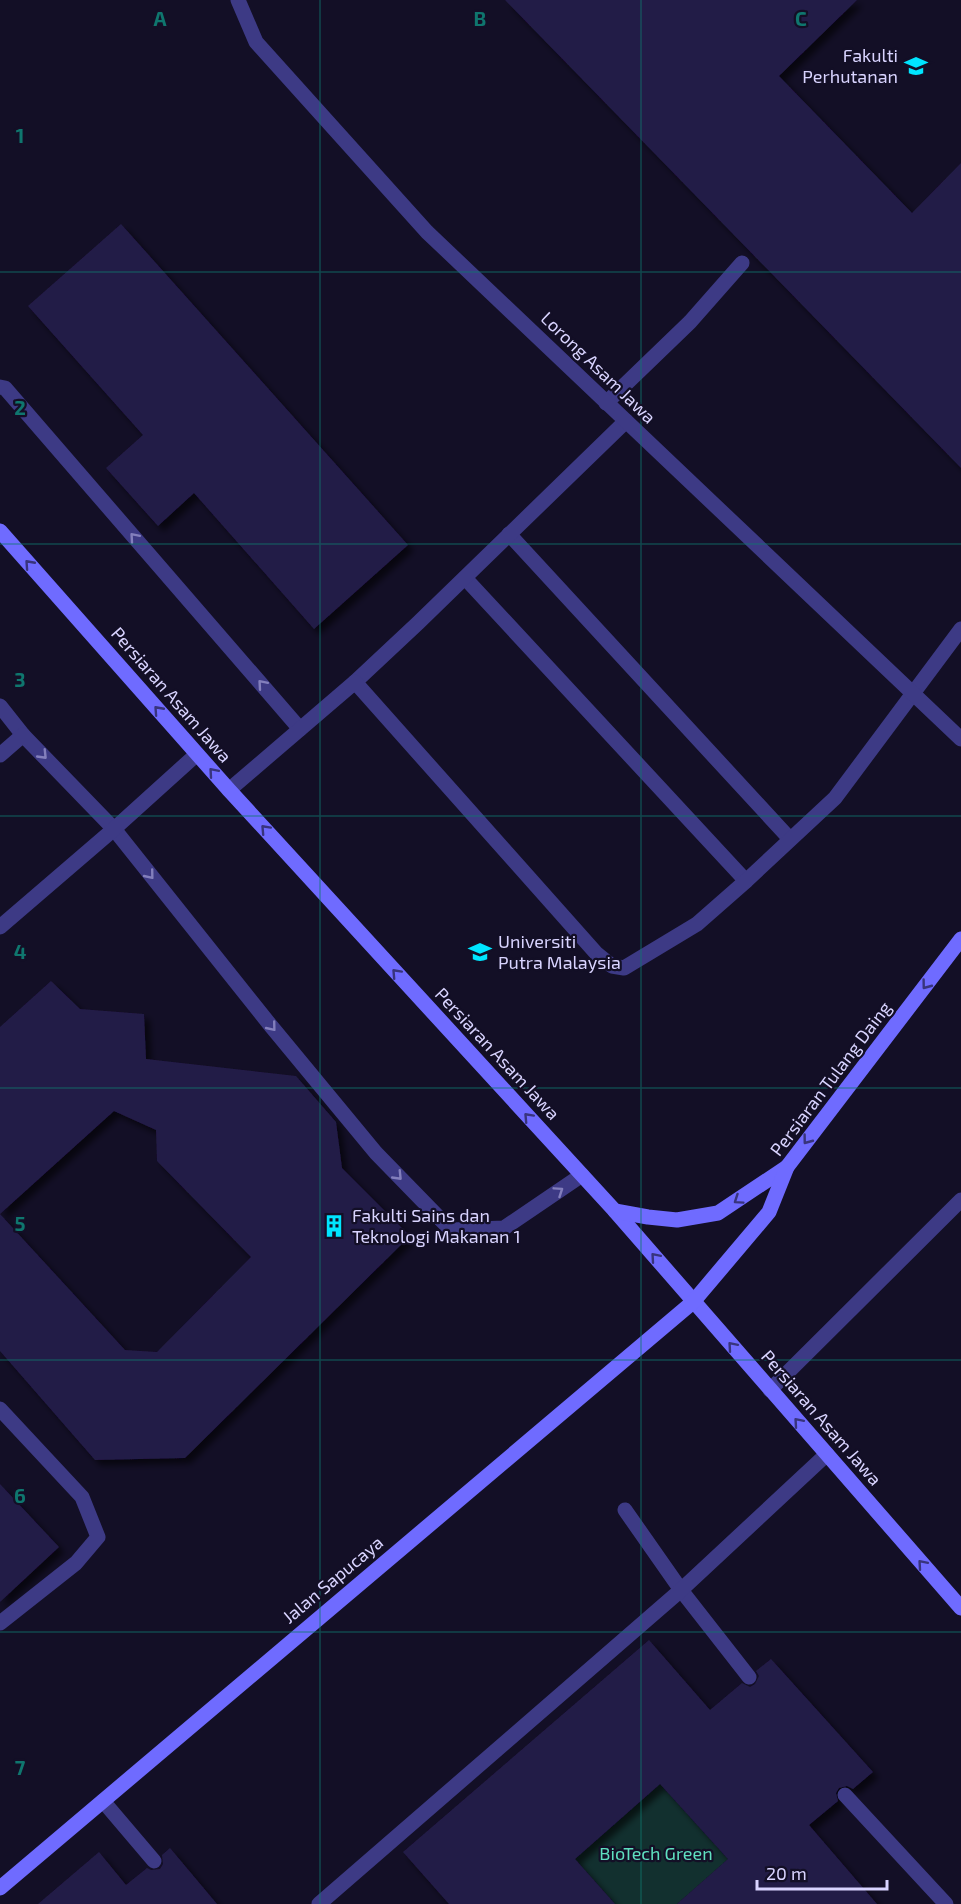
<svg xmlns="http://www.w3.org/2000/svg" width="961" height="1904" viewBox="0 0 961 1904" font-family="'Exo 2',sans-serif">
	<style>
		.green { fill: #12302f }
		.building { fill: #241b47; fill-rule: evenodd; filter: url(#shadow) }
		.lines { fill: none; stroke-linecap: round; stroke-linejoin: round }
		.lane { stroke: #3d3a85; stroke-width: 15 }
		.street { stroke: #3d3a85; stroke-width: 15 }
		.secondary { stroke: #6f6bff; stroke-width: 15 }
		.oneway { stroke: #837fbc }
		.oneway2 { stroke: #38347d }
		.grid { fill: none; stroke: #0f766e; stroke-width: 1.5; stroke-opacity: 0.55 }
		.labels { text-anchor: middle; stroke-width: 4.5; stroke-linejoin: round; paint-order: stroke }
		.poi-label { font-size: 18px; fill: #d9d4ff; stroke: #130f26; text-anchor: start }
		.street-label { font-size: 18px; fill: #d9d4ff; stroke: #130f26 }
		.park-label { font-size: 18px; fill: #5fe0c0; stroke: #130f26 }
		.grid-label { font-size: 20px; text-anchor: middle; font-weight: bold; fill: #0f766e; stroke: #130f26; stroke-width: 4.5; stroke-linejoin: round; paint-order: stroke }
	</style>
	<defs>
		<filter id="shadow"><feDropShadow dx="5.5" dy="5.5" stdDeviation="3" flood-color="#0009"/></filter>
	</defs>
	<rect width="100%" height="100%" fill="#130f26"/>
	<polygon class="green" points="660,1784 728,1859 677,1904 615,1904 575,1859"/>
	<g class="building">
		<polygon points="505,0 857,0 779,76 912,213 961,163 961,468"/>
		<polygon points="121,224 408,545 314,629 194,493 158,526 106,468 143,435 28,306"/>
		<path d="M51 981 80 1009 144 1014 146 1059 296 1076 336 1122 342 1168 410 1236 185 1458 95 1460 0 1351V1027ZM114 1111 156 1130 157 1161 251 1257 157 1352 125 1350 0 1214Z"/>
		<polygon points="0,1484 59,1547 0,1602"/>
		<polygon points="649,1640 710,1710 742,1683 750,1687 755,1684 759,1676 756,1671 771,1659 873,1772 853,1789 847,1786 839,1788 836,1793 838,1801 809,1825 877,1904 677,1904 728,1859 660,1784 575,1859 615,1904 449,1904 403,1852"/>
		<polygon points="170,1848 217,1904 38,1904 99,1852 126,1885 147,1868 151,1870 160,1869 163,1864 162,1855"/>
	</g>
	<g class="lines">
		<g class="lane">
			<polyline points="0,387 5,388 300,729"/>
			<polyline points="606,403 690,322 742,263"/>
			<polyline points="509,534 790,839"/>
			<polyline points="465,578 746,881"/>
			<polyline points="355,682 418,623 626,421"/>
			<polyline points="0,706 23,735"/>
			<polyline points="0,755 23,735 114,829 271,1026 376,1153 451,1230 504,1228 582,1175"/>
			<polyline points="229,790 355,682 596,953 612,966 624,968 697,924 746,881 835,798 961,629"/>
			<polyline points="0,927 114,829 197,754"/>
			<polyline points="770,1390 961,1200"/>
			<polyline points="0,1409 82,1497 98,1537 76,1563 0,1623"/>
			<polyline points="625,1510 681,1590 749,1677"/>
			<polyline points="845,1795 946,1904"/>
			<polyline points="103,1801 154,1861"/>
			<polyline points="319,1904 681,1590 827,1454"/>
		</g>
		<polyline class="street" points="238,0 256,42 427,232 961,739"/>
		<g class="secondary">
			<polyline points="0,531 229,790 615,1211 961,1608"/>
			<polyline points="615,1211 648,1217 677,1220 718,1213 787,1167"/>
			<polyline points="0,1888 693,1302 769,1212 787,1167 961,939"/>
		</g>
	</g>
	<defs><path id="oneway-chevron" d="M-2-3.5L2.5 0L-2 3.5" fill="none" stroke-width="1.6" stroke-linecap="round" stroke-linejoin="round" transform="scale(1.5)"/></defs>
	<g class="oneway">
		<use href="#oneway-chevron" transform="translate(134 537) rotate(-131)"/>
		<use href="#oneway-chevron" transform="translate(262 684) rotate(-131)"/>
		<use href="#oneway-chevron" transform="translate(43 755) rotate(46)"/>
		<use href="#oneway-chevron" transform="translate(150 875) rotate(51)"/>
		<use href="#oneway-chevron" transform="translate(272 1027) rotate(51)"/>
		<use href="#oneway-chevron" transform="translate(398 1176) rotate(46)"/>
		<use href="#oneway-chevron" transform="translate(559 1191) rotate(-34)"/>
	</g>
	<g class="oneway2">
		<use href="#oneway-chevron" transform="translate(29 564) rotate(-132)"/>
		<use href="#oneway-chevron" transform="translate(158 710) rotate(-132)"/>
		<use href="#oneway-chevron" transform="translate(213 772) rotate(-131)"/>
		<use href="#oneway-chevron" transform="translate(265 829) rotate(-133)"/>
		<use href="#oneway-chevron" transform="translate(396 973) rotate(-133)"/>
		<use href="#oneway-chevron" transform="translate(926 985) rotate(127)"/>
		<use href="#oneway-chevron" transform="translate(528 1117) rotate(-133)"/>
		<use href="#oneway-chevron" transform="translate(807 1140) rotate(127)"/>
		<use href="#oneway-chevron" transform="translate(738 1200) rotate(146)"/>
		<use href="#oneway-chevron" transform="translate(655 1257) rotate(-131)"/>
		<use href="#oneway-chevron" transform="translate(732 1346) rotate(-131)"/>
		<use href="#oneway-chevron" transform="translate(798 1422) rotate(-131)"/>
		<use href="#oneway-chevron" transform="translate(922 1564) rotate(-131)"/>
	</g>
	<path class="grid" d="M320 0V1904M641 0V1904M0 272H961M0 544H961M0 816H961M0 1088H961M0 1360H961M0 1632H961"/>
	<defs>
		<g id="university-bare" transform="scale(1.8)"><path d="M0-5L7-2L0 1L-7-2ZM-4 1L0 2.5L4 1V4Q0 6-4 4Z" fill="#00e5ff" stroke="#130f26" stroke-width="2.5" paint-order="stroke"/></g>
		<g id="building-bare" transform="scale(1.8)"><path d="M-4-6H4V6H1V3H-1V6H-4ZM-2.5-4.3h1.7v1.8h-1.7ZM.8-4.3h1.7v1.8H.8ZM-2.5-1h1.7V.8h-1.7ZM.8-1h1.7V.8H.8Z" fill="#00e5ff" stroke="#130f26" stroke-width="2.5" paint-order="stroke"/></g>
	</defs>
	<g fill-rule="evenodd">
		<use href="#university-bare" x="916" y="66"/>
		<use href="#university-bare" x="480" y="952"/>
		<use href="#building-bare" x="334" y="1226"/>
	</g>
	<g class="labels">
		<g class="poi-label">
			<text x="898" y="62" text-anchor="end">Fakulti<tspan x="898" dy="21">Perhutanan</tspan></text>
			<text x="498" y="948">Universiti<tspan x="498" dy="21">Putra Malaysia</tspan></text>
			<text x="352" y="1222">Fakulti Sains dan<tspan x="352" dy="21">Teknologi Makanan 1</tspan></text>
		</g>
		<g class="street-label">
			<text transform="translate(598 368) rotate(44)" y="6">Lorong Asam Jawa</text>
			<text transform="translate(171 695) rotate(49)" y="6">Persiaran Asam Jawa</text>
			<text transform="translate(497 1054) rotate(47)" y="6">Persiaran Asam Jawa</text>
			<text transform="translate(831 1079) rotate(-53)" y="6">Persiaran Tulang Daing</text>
			<text transform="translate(821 1418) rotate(49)" y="6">Persiaran Asam Jawa</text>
			<text transform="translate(333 1580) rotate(-40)" y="6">Jalan Sapucaya</text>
		</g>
		<g class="park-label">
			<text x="656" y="1860">BioTech Green</text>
		</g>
	</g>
	<g class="grid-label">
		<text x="160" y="26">A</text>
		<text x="480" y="26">B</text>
		<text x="801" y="26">C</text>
		<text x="20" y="143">1</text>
		<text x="20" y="415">2</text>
		<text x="20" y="687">3</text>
		<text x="20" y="959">4</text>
		<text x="20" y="1231">5</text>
		<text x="20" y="1503">6</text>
		<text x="20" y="1775">7</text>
	</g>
	<path d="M757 1880v9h130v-9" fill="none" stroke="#d9d4ff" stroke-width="3"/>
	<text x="766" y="1880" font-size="18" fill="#d9d4ff" stroke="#130f26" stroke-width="4.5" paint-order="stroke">20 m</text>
</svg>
